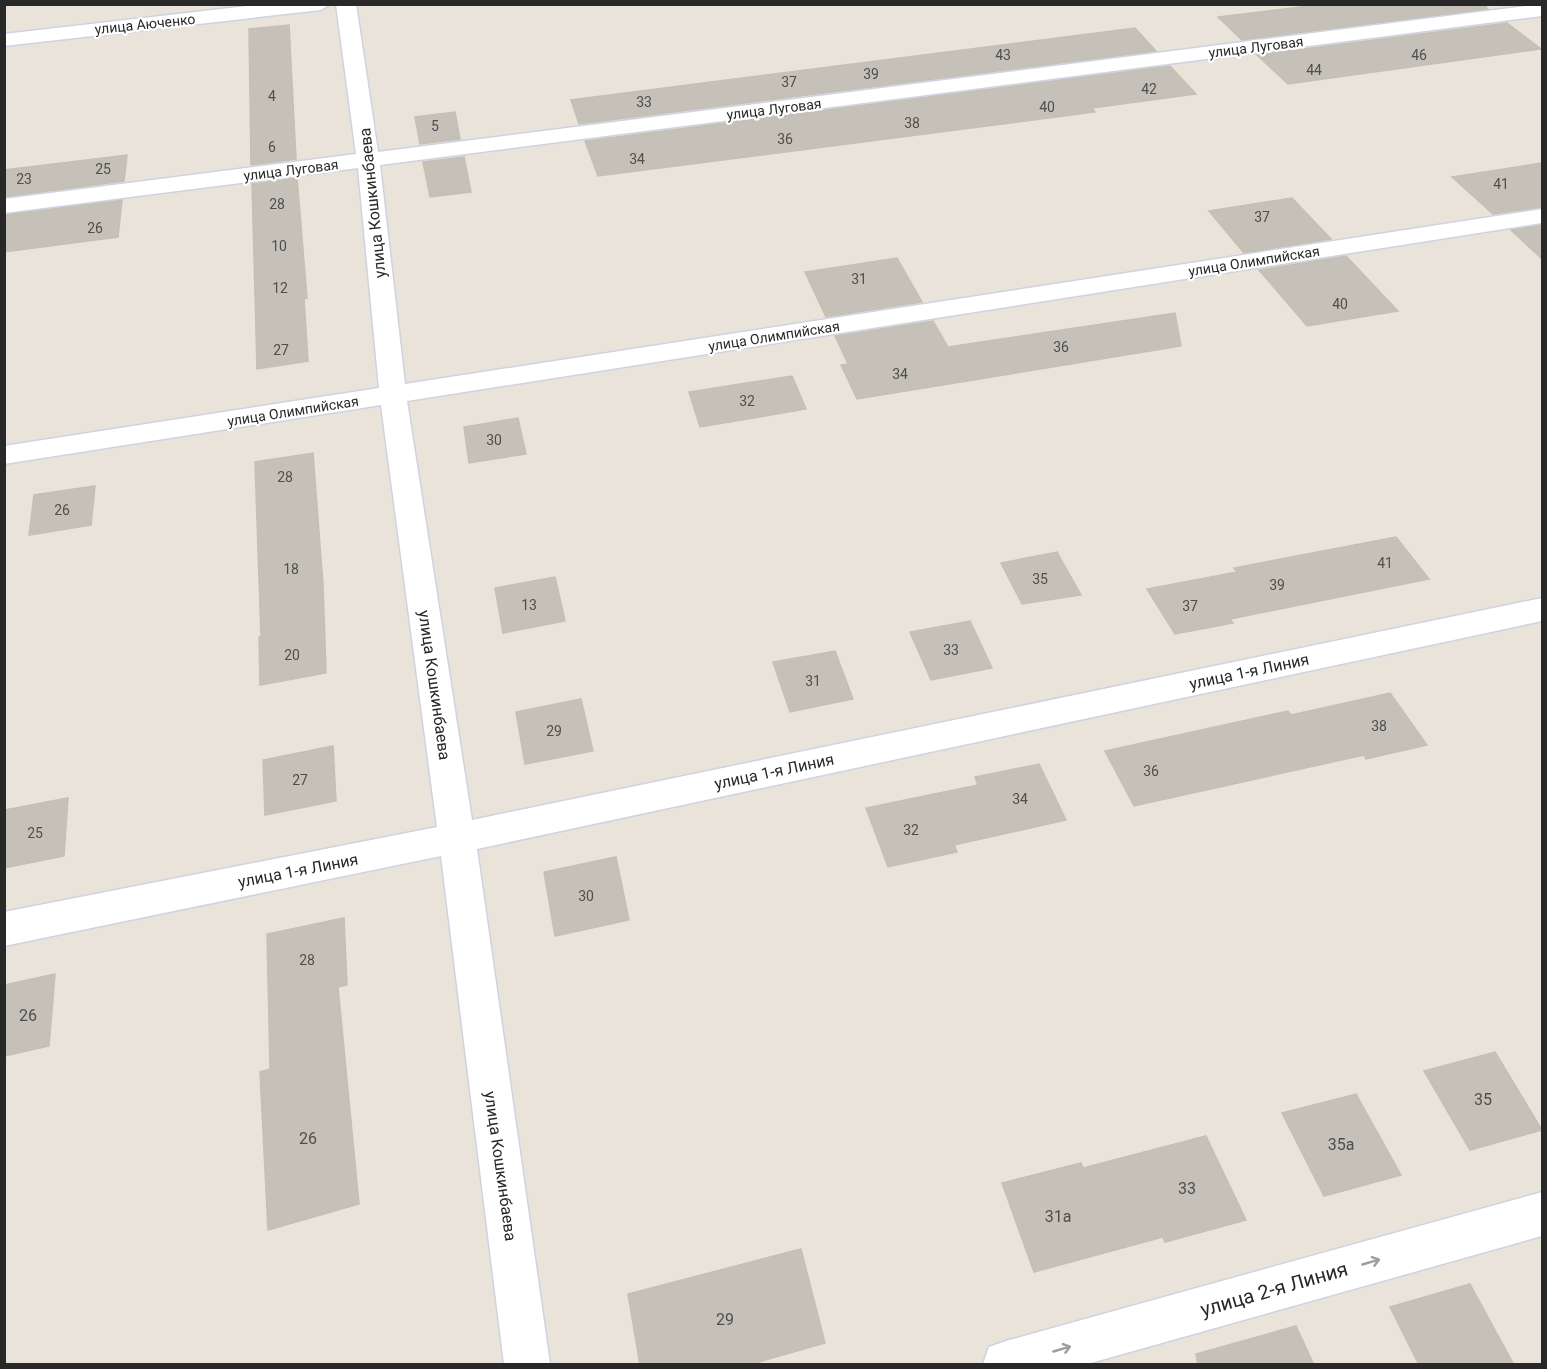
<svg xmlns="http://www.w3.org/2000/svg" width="1547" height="1369" viewBox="0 0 1547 1369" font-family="Roboto,sans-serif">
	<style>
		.building { fill: #c5c1b9; stroke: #c5bfb4; stroke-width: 1.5 }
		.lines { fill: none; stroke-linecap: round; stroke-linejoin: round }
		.minor-casing { stroke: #cfd3e1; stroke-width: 3 }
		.minor { fill: #fff; fill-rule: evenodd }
		.oneway { stroke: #9e9e9e }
		.labels { text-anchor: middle; stroke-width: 4.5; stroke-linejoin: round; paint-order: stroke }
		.far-street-label { font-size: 14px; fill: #282828; stroke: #fff }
		.number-label { font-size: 14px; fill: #4f4e4c }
		.street-label { font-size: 16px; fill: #282828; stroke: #fff }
		.near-number-label { font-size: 16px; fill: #4f4e4c }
		.near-street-label { font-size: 20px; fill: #282828; stroke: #fff }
	</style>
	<rect width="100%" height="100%" fill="#eae3da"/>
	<g class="building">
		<polygon points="1325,4 1483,4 1488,9 1242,40 1218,17"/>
		<polygon points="1507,23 1541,49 1288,84 1257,55"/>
		<polygon points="289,25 296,159 251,165 249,29"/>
		<polygon points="1135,28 1156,51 579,124 571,100"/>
		<polygon points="1170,66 1196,94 1092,108 1095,112 598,176 585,141"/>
		<polygon points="455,112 460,139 420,144 415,117"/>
		<polygon points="127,155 124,181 4,197 4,170"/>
		<polygon points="464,157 471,192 430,197 423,162"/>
		<polygon points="1542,163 1542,207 1493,214 1452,177"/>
		<polygon points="297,178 307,298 304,299 308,361 257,369 252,184"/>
		<polygon points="1292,198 1331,239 1244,253 1209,211"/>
		<polygon points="122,200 118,237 4,252 4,215"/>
		<polygon points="1542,225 1542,259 1511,230"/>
		<polygon points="1346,256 1398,311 1307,326 1259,270"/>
		<polygon points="897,258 922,302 826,317 805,272"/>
		<polygon points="1175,313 1181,346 857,399 841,365 848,364 835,336 933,321 948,347"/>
		<polygon points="792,376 806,409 700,427 689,392"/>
		<polygon points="518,418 526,454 469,463 464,427"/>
		<polygon points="313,453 323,585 326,673 260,685 259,637 261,637 255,462"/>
		<polygon points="95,486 91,525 29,535 34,495"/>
		<polygon points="1396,537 1429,579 1230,619 1233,623 1175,634 1147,589 1237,572 1234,568"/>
		<polygon points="1057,552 1081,595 1022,604 1001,563"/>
		<polygon points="555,577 565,621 503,633 495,588"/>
		<polygon points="970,621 992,668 931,680 910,632"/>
		<polygon points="835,651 853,699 790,712 773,662"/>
		<polygon points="1390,693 1427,745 1366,759 1364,755 1134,806 1105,751 1288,711 1291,715"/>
		<polygon points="581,699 593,751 525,764 516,712"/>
		<polygon points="333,746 336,801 265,815 263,760"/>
		<polygon points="1039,764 1066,820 954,845 957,852 888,867 866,808 978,785 975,777"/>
		<polygon points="68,798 64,856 4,868 4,810"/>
		<polygon points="616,857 629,920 555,936 544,872"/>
		<polygon points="344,918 347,985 338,987 359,1204 268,1230 260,1072 270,1069 267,934"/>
		<polygon points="55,974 49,1046 4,1056 4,985"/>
		<polygon points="1495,1052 1542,1130 1470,1150 1424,1071"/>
		<polygon points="1356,1094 1401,1175 1324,1196 1282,1113"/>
		<polygon points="1206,1136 1246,1220 1165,1242 1163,1237 1034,1272 1002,1183 1081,1163 1083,1168"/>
		<polygon points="801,1249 825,1343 748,1365 640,1365 628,1294"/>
		<polygon points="1470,1284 1514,1365 1419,1365 1390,1307"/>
		<polygon points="1296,1326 1314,1365 1198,1365 1196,1354"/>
	</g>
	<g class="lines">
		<g class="minor-casing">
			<g id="minor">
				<polygon points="265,4 330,4 321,10 4,46 4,34"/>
				<polygon points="336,4 356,4 378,152 1542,4 1542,16 380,165 405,384 1542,209 1542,223 407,401 472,820 1542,598 1542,621 477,849 550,1364 504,1364 441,856 4,946 4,912 437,827 381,405 4,464 4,446 379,388 358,168 4,213 4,199 356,154"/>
				<polygon points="1542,1192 1542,1236 1087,1364 983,1364 989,1347 1006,1341"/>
			</g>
		</g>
		<use href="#minor" class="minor"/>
	</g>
	<defs><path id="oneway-shaft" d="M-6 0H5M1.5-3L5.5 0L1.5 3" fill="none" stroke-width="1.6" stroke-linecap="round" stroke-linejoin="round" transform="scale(1.5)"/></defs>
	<g class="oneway">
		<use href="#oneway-shaft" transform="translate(1371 1262) rotate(-16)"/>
		<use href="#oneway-shaft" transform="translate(1062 1349) rotate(-16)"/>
	</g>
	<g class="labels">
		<g class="far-street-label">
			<text transform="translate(145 24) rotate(-6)" y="5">улица Аюченко</text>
			<text transform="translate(1256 47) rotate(-7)" y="5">улица Луговая</text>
			<text transform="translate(774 109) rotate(-7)" y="5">улица Луговая</text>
			<text transform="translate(291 170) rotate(-7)" y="5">улица Луговая</text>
			<text transform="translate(1254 261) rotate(-9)" y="5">улица Олимпийская</text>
			<text transform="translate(774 336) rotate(-9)" y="5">улица Олимпийская</text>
			<text transform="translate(293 411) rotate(-9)" y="5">улица Олимпийская</text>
		</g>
		<g class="number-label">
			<text x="1003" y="60">43</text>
			<text x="1419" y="60">46</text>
			<text x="1314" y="75">44</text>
			<text x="871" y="79">39</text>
			<text x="789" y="87">37</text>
			<text x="1149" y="94">42</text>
			<text x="272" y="101">4</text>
			<text x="644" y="107">33</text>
			<text x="1047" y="112">40</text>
			<text x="912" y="128">38</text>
			<text x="435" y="131">5</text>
			<text x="785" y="144">36</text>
			<text x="272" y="152">6</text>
			<text x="637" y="164">34</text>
			<text x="103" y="174">25</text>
			<text x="24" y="184">23</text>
			<text x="1501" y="189">41</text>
			<text x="277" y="209">28</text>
			<text x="1262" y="222">37</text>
			<text x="95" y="233">26</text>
			<text x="279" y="251">10</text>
			<text x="859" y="284">31</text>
			<text x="280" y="293">12</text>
			<text x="1340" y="309">40</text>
			<text x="1061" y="352">36</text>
			<text x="281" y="355">27</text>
			<text x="900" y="379">34</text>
			<text x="747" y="406">32</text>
			<text x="494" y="445">30</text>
			<text x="285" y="482">28</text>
			<text x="62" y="515">26</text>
			<text x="1385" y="568">41</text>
			<text x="291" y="574">18</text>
			<text x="1040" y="584">35</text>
			<text x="1277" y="590">39</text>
			<text x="529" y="610">13</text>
			<text x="1190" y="611">37</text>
			<text x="951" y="655">33</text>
			<text x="292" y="660">20</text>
			<text x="813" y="686">31</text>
			<text x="1379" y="731">38</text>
			<text x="554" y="736">29</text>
			<text x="1151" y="776">36</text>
			<text x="300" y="785">27</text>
			<text x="1020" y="804">34</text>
			<text x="911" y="835">32</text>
			<text x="35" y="838">25</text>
			<text x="586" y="901">30</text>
			<text x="307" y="965">28</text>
		</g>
		<g class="street-label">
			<text transform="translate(372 203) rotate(-96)" y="6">улица Кошкинбаева</text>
			<text transform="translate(1249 671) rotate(-12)" y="6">улица 1-я Линия</text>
			<text transform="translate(435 685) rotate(82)" y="6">улица Кошкинбаева</text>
			<text transform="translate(774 771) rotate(-12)" y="6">улица 1-я Линия</text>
			<text transform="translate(298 870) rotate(-11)" y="6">улица 1-я Линия</text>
			<text transform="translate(501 1166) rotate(82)" y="6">улица Кошкинбаева</text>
		</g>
		<g class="near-number-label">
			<text x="28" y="1021">26</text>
			<text x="1483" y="1105">35</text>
			<text x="308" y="1144">26</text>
			<text x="1341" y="1150">35а</text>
			<text x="1187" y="1194">33</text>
			<text x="1058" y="1222">31а</text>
			<text x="725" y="1325">29</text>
		</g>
		<g class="near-street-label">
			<text transform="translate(1274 1289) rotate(-16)" y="7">улица 2-я Линия</text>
		</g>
	</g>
	<rect width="1547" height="1369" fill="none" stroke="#282828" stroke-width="12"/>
</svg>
